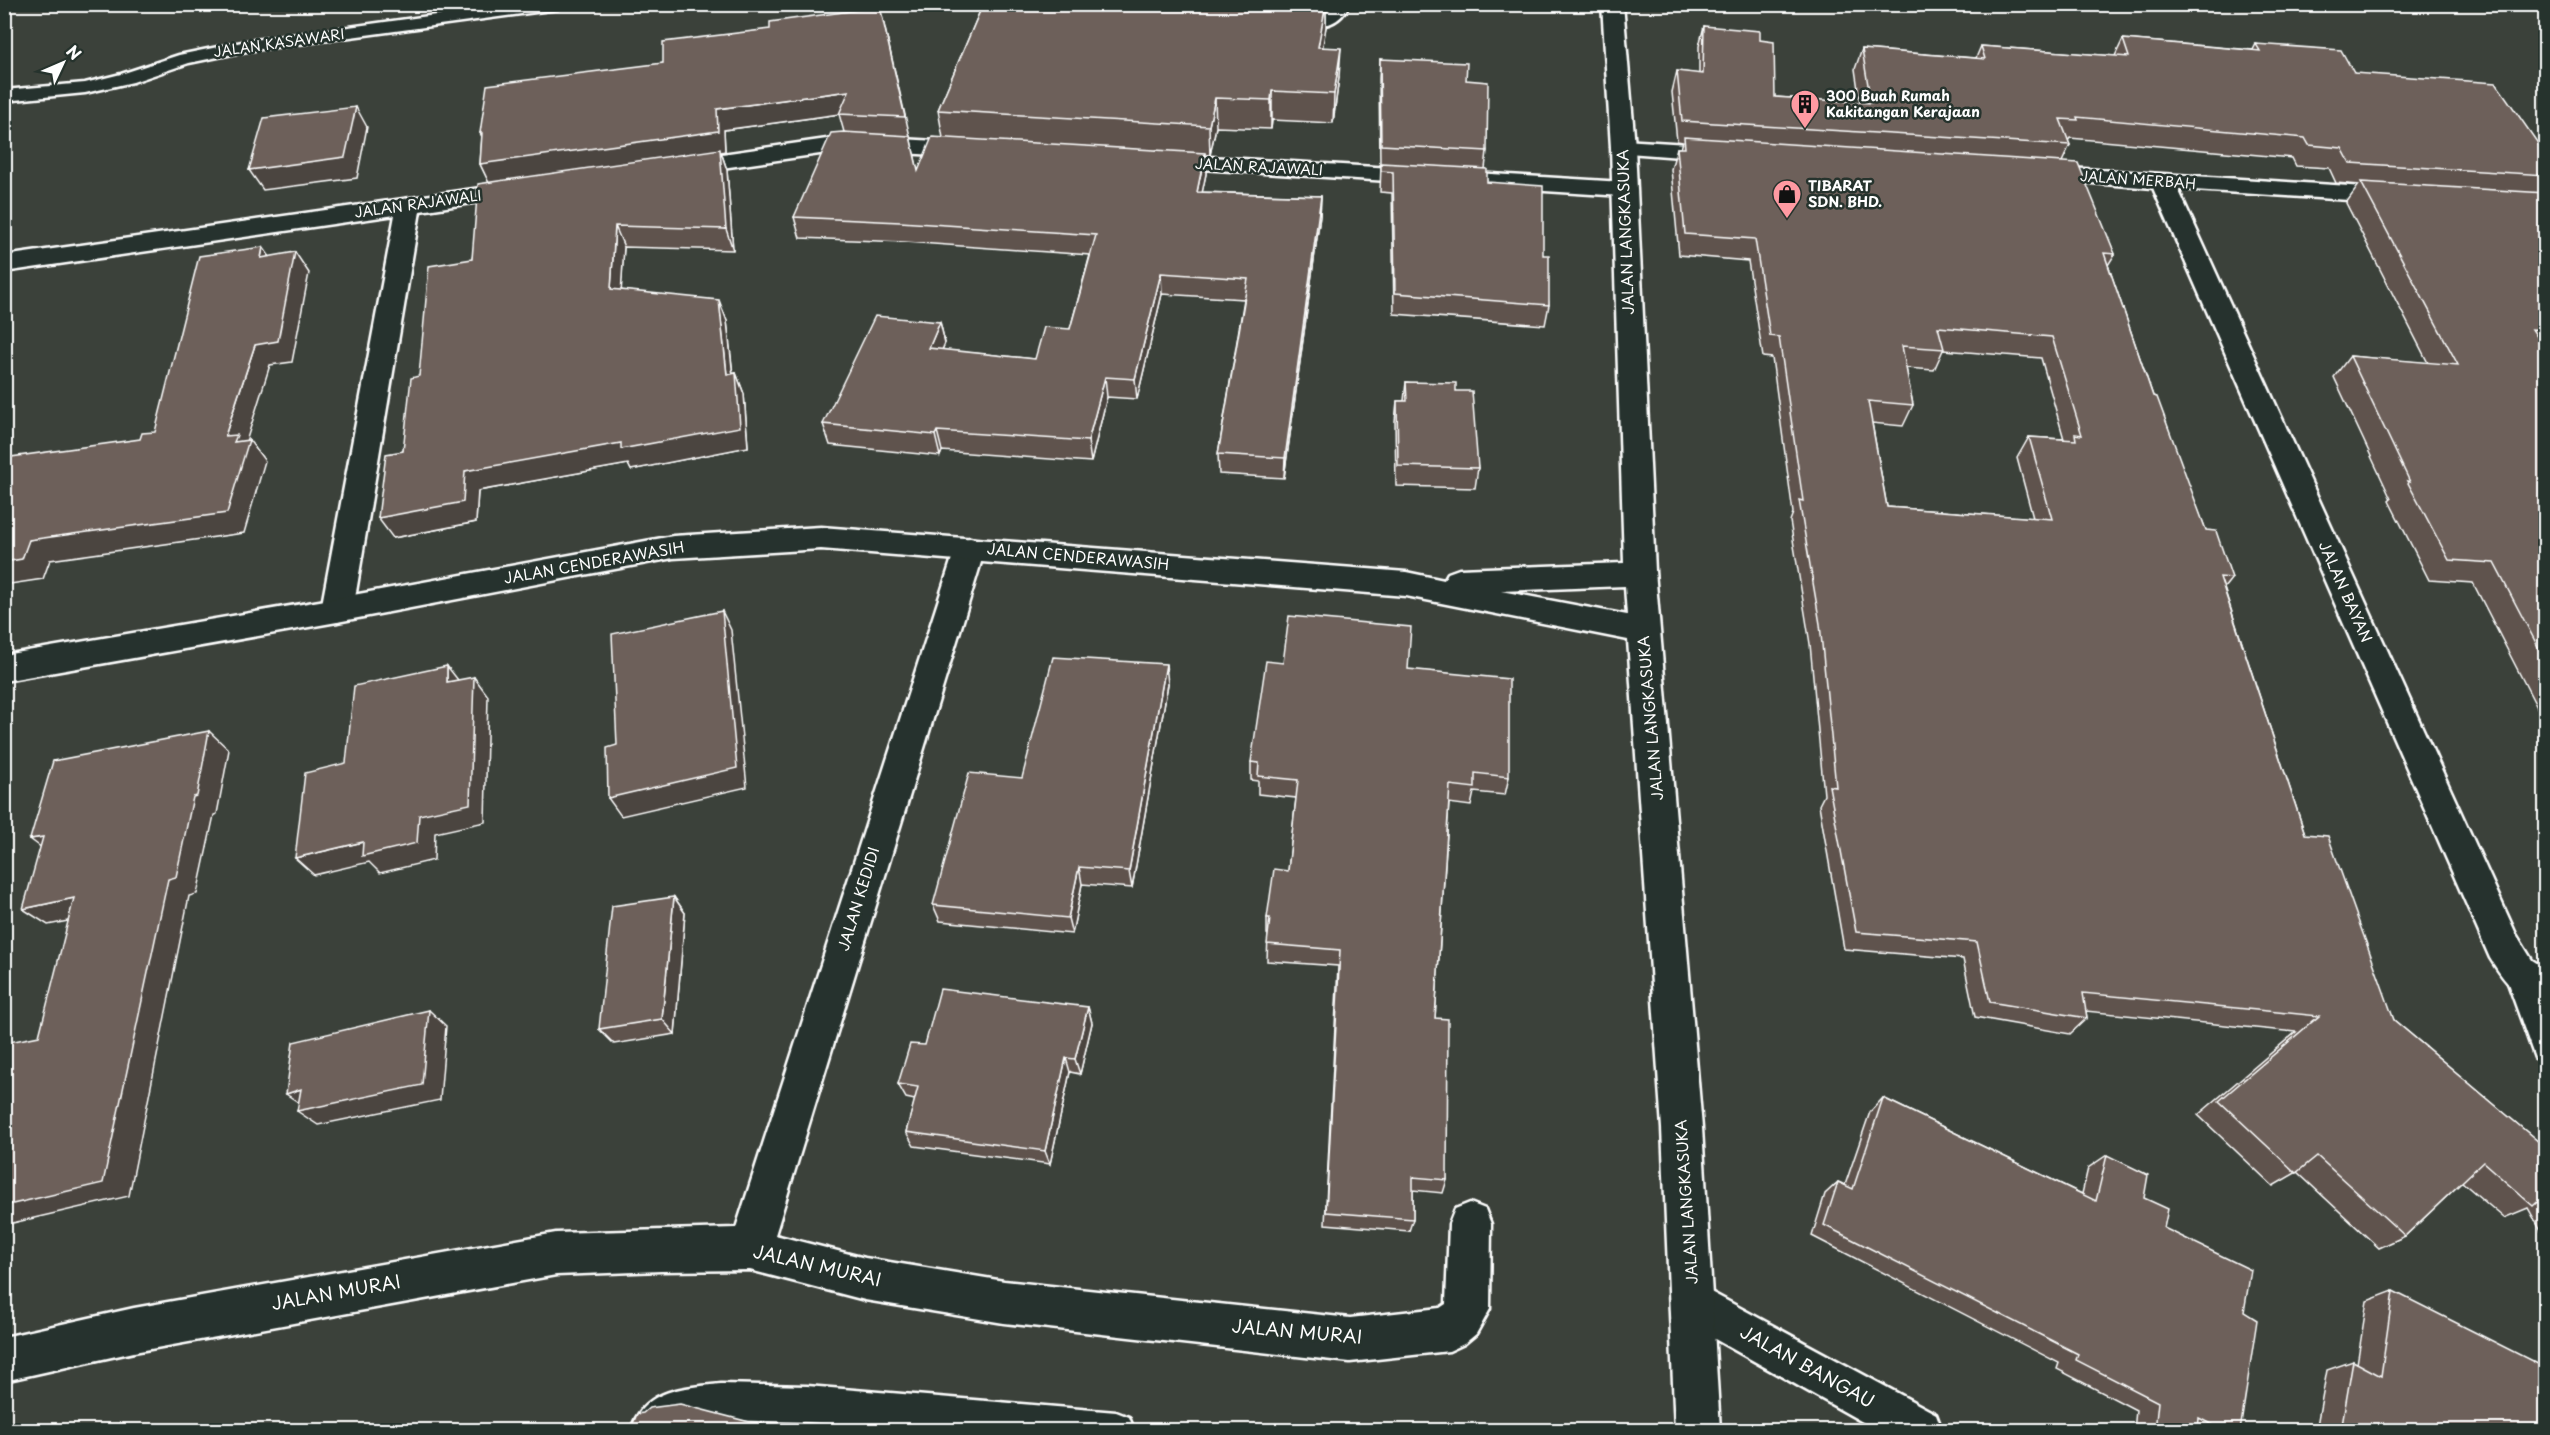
<svg xmlns="http://www.w3.org/2000/svg" width="2550" height="1435" viewBox="0 0 2550 1435" font-family="'Playpen Sans',sans-serif">
	<style>
		.lines { fill: none; stroke-linecap: round; stroke-linejoin: round }
		.lane-casing { stroke: #fff; stroke-width: 5 }
		.street-casing { stroke: #fff; stroke-width: 5 }
		.secondary-casing { stroke: #fff; stroke-width: 5 }
		.lane { fill: #26332d; fill-rule: evenodd }
		.street { fill: #26332d; fill-rule: evenodd }
		.secondary { fill: #26332d; fill-rule: evenodd }
		.wall { fill: #5e534d; stroke: #fff; stroke-width: 1.5; fill-rule: evenodd }
		.shaded-wall { fill: #4c443f; stroke: #fff; stroke-width: 1.5 }
		.building { fill: #6d615a; stroke: #fff; stroke-width: 1.5; fill-rule: evenodd }
		.labels { text-anchor: middle; stroke-width: 5; stroke-linejoin: round; paint-order: stroke }
		.far-street-label { font-size: 14px; fill: #fff; stroke: #26332d }
		.far-poi-label { font-size: 14px; font-weight: bold; fill: #fff; stroke: #26332d; text-anchor: start }
		.street-label { font-size: 15px; fill: #fff; stroke: #26332d }
		.near-street-label { font-size: 18px; fill: #fff; stroke: #26332d }
	</style>
	<rect width="100%" height="100%" fill="#3b413a"/>
	<filter id="ink" filterUnits="userSpaceOnUse"><feTurbulence type="fractalNoise" baseFrequency=".0167" numOctaves="2"/><feDisplacementMap in="SourceGraphic" scale="12" xChannelSelector="R" yChannelSelector="G"/><feConvolveMatrix kernelMatrix="1 2 1 2 8 2 1 2 1" color-interpolation-filters="sRGB"/></filter>
	<g filter="url(#ink)">
		<g class="lines">
			<g class="lane-casing">
				<g id="lane">
					<polygon points="516,4 566,4 558,9 247,51 189,63 133,82 85,93 4,101 4,90 85,83 121,74 179,55 247,41"/>
					<path d="M1332 4H1349C1338 32 1308 28 1283 22L1280 18 1283 14 1322 16 1330 10Z"/>
					<polygon points="2519,958 2530,962 2546,1003 2546,1062 2535,1058 2504,972 2508,962"/>
					<path d="M721 1384 807 1386 1116 1412 1129 1417 1134 1430H904L807 1422 721 1420 682 1424 676 1430H631C644 1388 684 1388 721 1384Z"/>
				</g>
			</g>
			<g class="street-casing">
				<g id="street">
					<polygon points="848,136 972,143 980,145 984,150 980,155 972,157 848,150 680,174 672,172 668,167 672,162 680,160"/>
					<polygon points="1623,140 1720,146 1728,148 1732,153 1728,158 1720,160 1615,152 1611,147 1615,142"/>
					<polygon points="1161,154 1623,182 1632,184 1635,189 1632,194 1623,196 1153,166 1149,161 1153,156"/>
					<path d="M2038 166 2396 189 2405 191 2408 196 2405 201 2396 203 2178 189 2516 934 2532 960 2546 969V1007C2516 996 2506 984 2490 958L2153 188 2030 178 2026 173 2030 168Z"/>
					<polygon points="522,182 531,184 534,189 531,194 420,211 353,610 348,618 337,622 326,618 321,610 395,215 4,272 4,256"/>
					<polygon points="970,538 981,541 985,549 775,1235 865,1258 1004,1281 1350,1318 1440,1308 1446,1304 1449,1224 1455,1209 1470,1203 1485,1209 1491,1224 1490,1309 1476,1334 1464,1344 1449,1351 1350,1362 1004,1323 865,1300 750,1270 661,1271 556,1275 134,1352 4,1381 4,1337 134,1308 556,1233 736,1228 955,549 959,541"/>
					<polygon points="1694,1283 1936,1414 1942,1430 1877,1430 1679,1319 1673,1304 1679,1289"/>
				</g>
			</g>
			<g class="secondary-casing">
				<path id="secondary" d="M1602 4H1623L1635 147 1655 571 1702 1128 1720 1430H1675L1662 1128 1628 640 1406 596 821 549 673 558 337 622 4 681V655L337 598 673 536 821 527 1406 572 1444 580 1448 573 1459 569 1624 563 1611 147ZM1625 586 1627 615 1501 591Z"/>
			</g>
			<use href="#lane" class="lane"/>
			<use href="#street" class="street"/>
			<use href="#secondary" class="secondary"/>
		</g>
		<g class="wall">
			<polygon points="983,4 1329,4 1326,9 1326,27 1322,47 1339,77 1333,123 1272,120 1271,129 1216,127 1210,155 1205,155 1206,174 1202,192 1321,196 1320,216 1284,478 1219,474 1218,454 1244,299 1162,294 1137,399 1107,397 1091,462 942,451 940,456 830,445 823,424 940,322 945,343 942,350 1035,359 1070,329 1090,255 905,242 800,238 794,217 844,132 839,114 724,130 725,151 721,152 727,170 733,250 624,247 621,290 727,321 733,374 736,373 744,394 748,447 631,470 628,464 478,491 476,522 393,538 403,451 419,376 472,259 489,182 480,164 482,137 480,133 663,63 880,7 918,171 943,138 938,110"/>
			<path d="M1704 26 1760 40 1775 97 1860 103 1855 69 1862 49 1976 58 1981 46 2115 56 2123 39 2253 50 2256 44 2354 73 2546 155V725L2473 583 2429 580 2389 501 2391 499 2334 377 2350 356 2428 363 2346 203 2359 185 2336 183 2329 168 2296 166 2292 158 2070 138 2068 141 2070 145 2062 162 2115 254 2108 265 2153 396 2206 530 2232 578 2224 588 2305 834 2394 1020 2546 1148V1240L2528 1208 2504 1218 2462 1182 2405 1236 2379 1248 2297 1172 2273 1186 2198 1115 2296 1032 2086 1011 2087 1018 2070 1034 1975 1017 1963 959 1844 949 1819 805 1824 795 1810 644 1790 521 1793 513 1772 358 1763 357 1748 261 1679 255 1671 169 1677 148H1681L1683 142 1677 141 1672 92 1677 71 1699 74V46ZM1943 350 2041 358 2064 439 2029 437 2017 458 2033 518 1887 507 1872 423 1903 426 1913 405 1906 368 1934 370Z"/>
			<polygon points="1380,59 1466,80 1487,151 1485,169 1487,182 1543,255 1549,305 1545,325 1394,314 1392,193 1380,192 1381,165 1380,165 1379,79"/>
			<polygon points="1406,382 1456,391 1478,468 1475,488 1396,486 1395,421 1397,401 1404,401"/>
			<polygon points="1408,669 1509,777 1505,795 1474,792 1471,806 1449,803 1435,1018 1447,1180 1443,1193 1413,1190 1413,1219 1409,1231 1325,1224 1338,966 1267,961 1268,934 1267,934 1267,918 1288,871 1296,798 1258,794 1258,781 1251,780 1251,762"/>
			<polygon points="1168,684 1132,888 1082,884 1072,934 940,921 933,905 1022,778"/>
			<polygon points="674,897 685,913 675,1034 614,1044 599,1029"/>
			<polygon points="1088,1007 1092,1023 1080,1074 1070,1072 1050,1164 914,1146 906,1132 915,1100 906,1098 898,1084"/>
			<polygon points="1883,1098 2082,1194 2088,1168 2107,1155 2144,1198 2164,1228 2244,1312 2240,1431 2134,1431 2136,1410 2057,1369 2059,1363 1812,1236 1825,1194 1838,1182 1845,1185 1870,1112"/>
			<polygon points="2393,1291 2546,1431 2316,1431 2327,1370 2353,1361 2357,1364 2367,1301"/>
		</g>
		<g class="shaded-wall">
			<polygon points="124,4 163,4 127,9"/>
			<polygon points="1324,4 1329,4 1326,9 1326,27 1318,76 1318,47"/>
			<polygon points="1341,48 1339,77 1333,123 1334,94"/>
			<polygon points="849,91 854,112 724,130 725,151 721,152 727,170 733,250 726,229 490,185 480,164 717,109"/>
			<polygon points="1272,91 1272,120 1271,129 1271,100"/>
			<polygon points="1215,98 1216,127 1210,155 1209,126"/>
			<polygon points="356,107 367,127 357,178 263,190 249,170"/>
			<polygon points="1205,153 1206,174 1198,213 1197,192"/>
			<polygon points="1321,196 1320,216 1284,478 1285,458"/>
			<polygon points="615,226 624,247 620,310 611,289"/>
			<polygon points="263,247 277,267 261,258"/>
			<polygon points="295,252 309,273 292,362 270,365 245,445 249,440 265,461 244,533 50,560 43,579 4,585 4,562 29,540 225,436 255,345"/>
			<polygon points="1161,273 1162,294 1137,399 1135,379"/>
			<polygon points="719,300 727,321 735,395 727,375"/>
			<polygon points="940,322 945,343 934,369 929,348"/>
			<polygon points="736,373 744,394 748,447 631,470 628,464 478,491 476,522 393,538 378,518 465,471"/>
			<polygon points="1105,377 1107,397 1091,462 1088,441"/>
			<polygon points="937,431 942,451 940,456 935,435"/>
			<polygon points="722,611 731,630 747,787 621,816 608,798"/>
			<polygon points="1166,664 1168,684 1132,888 1129,871"/>
			<polygon points="447,666 462,685 447,682"/>
			<polygon points="474,677 488,696 485,822 435,833 434,860 380,873 369,862 314,875 295,858 363,842 419,815"/>
			<polygon points="209,731 229,750 217,814 214,815 197,894 189,896 129,1196 4,1225 4,1206 168,879"/>
			<polygon points="43,837 54,857 30,839"/>
			<polygon points="1079,867 1082,884 1072,934 1068,918"/>
			<polygon points="674,897 685,913 675,1034 662,1019"/>
			<polygon points="74,898 98,915 48,925 23,909"/>
			<polygon points="1088,1007 1092,1023 1080,1074 1075,1059"/>
			<polygon points="429,1010 446,1026 440,1100 318,1125 297,1111"/>
			<polygon points="1066,1058 1070,1072 1050,1164 1045,1151"/>
			<polygon points="301,1089 307,1108 286,1094"/>
		</g>
		<g class="building">
			<polygon points="983,4 1326,4 1318,47 1341,48 1334,94 1272,91 1271,100 1215,98 1209,126 938,110"/>
			<polygon points="880,7 905,117 839,114 849,91 717,109 718,131 480,164 482,133 480,133 487,85 663,63 663,42 770,29 770,22"/>
			<polygon points="1704,26 1760,31 1760,40 1774,42 1775,97 1871,103 1862,49 1985,59 1981,46 2129,57 2123,39 2260,51 2256,44 2341,50 2354,73 2496,83 2546,155 2546,175 2350,163 2342,148 2309,145 2305,138 2077,117 2078,120 2060,119 2070,145 1682,121 1677,71 1703,74"/>
			<polygon points="1380,59 1467,63 1466,80 1488,82 1487,151 1381,145"/>
			<polygon points="356,107 345,157 249,170 264,118"/>
			<polygon points="843,132 910,136 918,171 932,137 1205,153 1197,192 1321,196 1285,458 1218,454 1248,279 1161,273 1135,379 1105,377 1088,441 937,431 935,435 823,424 875,316 940,322 929,348 1035,359 1044,327 1070,329 1096,235 900,222 794,217 831,133"/>
			<path d="M1684 137 2078 163 2115 254 2104 253 2153 396 2157 397 2206 530 2216 531 2232 578 2220 577 2305 834 2328 836 2394 1020 2546 1148V1194L2533 1206 2483 1162 2405 1236 2317 1156 2296 1173 2219 1101 2319 1016 2083 993 2087 1018 1990 1002 1977 942 1856 932 1829 786 1836 787 1820 624 1799 500 1803 501 1779 337 1770 336 1755 239 1685 234 1677 148H1685ZM1938 327 2052 337 2082 435 2075 434 2076 440 2029 437 2052 519 1887 507 1868 401 1913 405 1902 346 1944 349Z"/>
			<polygon points="720,149 726,229 615,226 611,289 719,300 727,375 736,373 740,427 621,449 621,443 465,471 463,502 378,518 386,454 403,451 411,378 419,376 429,266 472,259 478,184"/>
			<polygon points="1381,163 1487,169 1487,182 1543,186 1543,255 1549,255 1549,305 1395,293 1393,172 1381,171"/>
			<polygon points="2361,182 2546,193 2546,330 2532,329 2546,350 2546,662 2494,563 2449,560 2407,481 2410,482 2350,356 2458,365"/>
			<polygon points="263,247 261,258 295,252 278,341 255,345 225,436 237,435 234,442 249,440 227,513 29,540 22,559 4,562 4,458 140,439 142,433 155,432 199,256"/>
			<polygon points="1406,382 1456,383 1456,391 1472,391 1478,468 1398,466 1397,401 1407,401"/>
			<polygon points="722,611 737,768 608,798 607,748 617,745 612,634"/>
			<polygon points="1289,616 1411,627 1408,669 1509,679 1509,777 1475,773 1475,788 1450,785 1435,1018 1448,1019 1447,1180 1413,1177 1413,1219 1326,1212 1340,950 1267,944 1270,918 1267,918 1274,869 1288,871 1298,780 1258,776 1259,763 1251,762 1266,661 1283,663"/>
			<polygon points="1053,657 1166,664 1129,871 1079,867 1068,918 933,905 969,773 1022,778"/>
			<polygon points="447,666 447,682 474,677 470,804 419,815 417,843 362,856 363,842 295,858 305,773 346,763 354,686"/>
			<polygon points="209,731 197,796 193,797 176,877 168,879 103,1183 4,1206 4,1043 39,1036 74,898 23,909 43,837 30,839 53,761"/>
			<polygon points="674,897 662,1019 599,1029 612,906"/>
			<polygon points="940,989 1088,1007 1075,1059 1066,1058 1045,1151 906,1132 918,1087 898,1084 910,1044 925,1045"/>
			<polygon points="429,1010 422,1085 297,1111 301,1089 286,1094 293,1042"/>
			<polygon points="1883,1098 2096,1201 2107,1155 2148,1175 2144,1198 2168,1209 2164,1228 2251,1270 2244,1312 2257,1320 2240,1431 2224,1431 2199,1418 2198,1431 2155,1431 2158,1402 2076,1360 2078,1354 1824,1225 1838,1182 1853,1189"/>
			<polygon points="2393,1291 2546,1368 2546,1431 2341,1431 2353,1361 2381,1376"/>
			<polygon points="680,1404 784,1431 630,1431 637,1414 643,1413 649,1408"/>
		</g>
	</g>
	<defs>
		<g id="building-pin" transform="scale(1.5)"><path d="M0 17L-7.5 6A9.5 9.5 0 1 1 7.5 6Z" fill="#ff9aa2" stroke="#26332d"/><path d="M-4-6H4V6H1V3H-1V6H-4ZM-2.5-4.3h1.7v1.8h-1.7ZM.8-4.3h1.7v1.8H.8ZM-2.5-1h1.7V.8h-1.7ZM.8-1h1.7V.8H.8Z" fill="#111"/></g>
		<g id="shop-pin" transform="scale(1.5)"><path d="M0 17L-7.5 6A9.5 9.5 0 1 1 7.5 6Z" fill="#ff9aa2" stroke="#26332d"/><path d="M-5-2.5h2.3a2.7 3.5 0 0 1 5.4 0H5L5.5 6h-11ZM-1.5-2.5h3a1.5 2.3 0 0 0-3 0Z" fill="#111"/></g>
	</defs>
	<g fill-rule="evenodd">
		<use href="#building-pin" x="1805" y="104"/>
		<use href="#shop-pin" x="1787" y="194"/>
	</g>
	<g class="labels">
		<g class="far-street-label">
			<text transform="translate(279 43) rotate(-8)" y="5">JALAN KASAWARI</text>
			<text transform="translate(1259 167) rotate(3)" y="5">JALAN RAJAWALI</text>
			<text transform="translate(2138 180) rotate(4)" y="5">JALAN MERBAH</text>
			<text transform="translate(418 204) rotate(-8)" y="5">JALAN RAJAWALI</text>
		</g>
		<g class="far-poi-label">
			<text x="1826" y="101">300 Buah Rumah<tspan x="1826" dy="16">Kakitangan Kerajaan</tspan></text>
			<text x="1808" y="191">TIBARAT<tspan x="1808" dy="16">SDN. BHD.</tspan></text>
		</g>
		<g class="street-label">
			<text transform="translate(1626 232) rotate(-92)" y="5">JALAN LANGKASUKA</text>
			<text transform="translate(1078 557) rotate(5)" y="5">JALAN CENDERAWASIH</text>
			<text transform="translate(594 563) rotate(-10)" y="5">JALAN CENDERAWASIH</text>
			<text transform="translate(2345 592) rotate(66)" y="5">JALAN BAYAN</text>
			<text transform="translate(1651 718) rotate(-95)" y="5">JALAN LANGKASUKA</text>
			<text transform="translate(859 899) rotate(-73)" y="5">JALAN KEDIDI</text>
			<text transform="translate(1687 1202) rotate(-94)" y="5">JALAN LANGKASUKA</text>
		</g>
		<g class="near-street-label">
			<text transform="translate(817 1266) rotate(13)" y="6">JALAN MURAI</text>
			<text transform="translate(336 1293) rotate(-10)" y="6">JALAN MURAI</text>
			<text transform="translate(1297 1332) rotate(5)" y="6">JALAN MURAI</text>
			<text transform="translate(1807 1367) rotate(29)" y="6">JALAN BANGAU</text>
		</g>
	</g>
	<rect width="2550" height="1435" fill="none" stroke="#26332d" stroke-width="24"/>
	<rect x="12" y="12" width="2526" height="1411" fill="none" stroke="#fff" stroke-width="2" filter="url(#ink)"/>
	<g transform="translate(63 63) rotate(46)" stroke="#26332d" stroke-width="4.5" paint-order="stroke">
	<path d="M0-4.5L10 22L0 15L-10 22Z" fill="#ffffff"/>
	<text y="-9" font-size="16" font-weight="bold" text-anchor="middle" fill="#ffffff">N</text>
	</g>
</svg>
